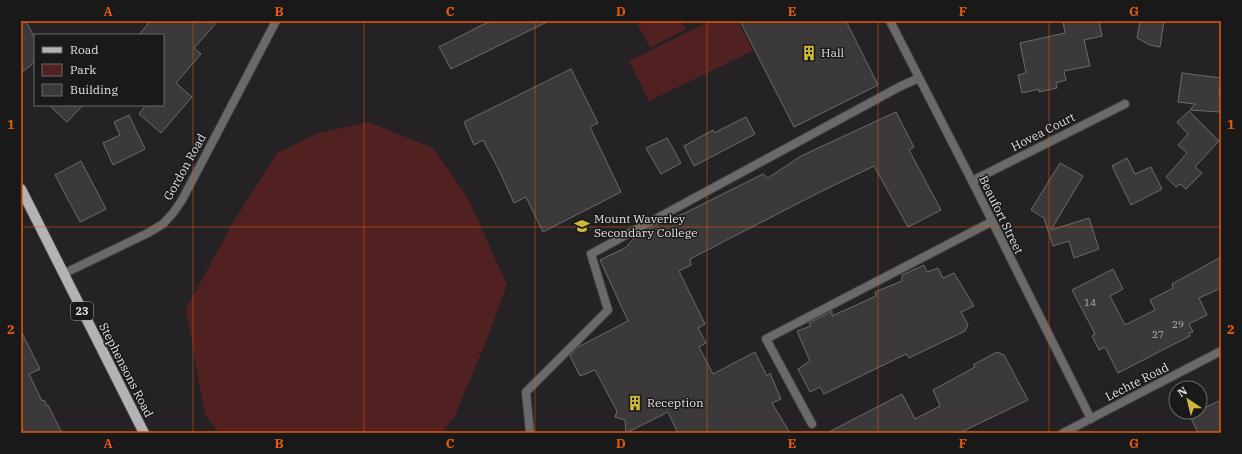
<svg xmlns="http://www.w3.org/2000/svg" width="1242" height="454" viewBox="0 0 1242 454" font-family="'IBM Plex Serif',serif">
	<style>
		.green { fill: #512122 }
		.building { fill: #3c393a; stroke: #6e6b6c }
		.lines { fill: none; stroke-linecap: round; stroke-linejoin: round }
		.service-casing { stroke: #3f3d3f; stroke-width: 10 }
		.pedestrian-casing { stroke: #3f3d3f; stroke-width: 10 }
		.minor-casing { stroke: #3f3d3f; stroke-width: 10 }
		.primary-casing { stroke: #3f3d3f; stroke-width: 12 }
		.service { stroke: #6a6a6b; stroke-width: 8 }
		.pedestrian { stroke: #6a6a6b; stroke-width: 8 }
		.minor { stroke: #6a6a6b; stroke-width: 8 }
		.primary { stroke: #b3b2b4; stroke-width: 10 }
		.grid { fill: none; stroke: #e8590c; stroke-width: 1; stroke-opacity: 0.55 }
		.labels { text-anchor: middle; stroke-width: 3; stroke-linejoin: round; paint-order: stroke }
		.number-label { font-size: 10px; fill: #b8b7b8 }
		.shield { fill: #1a191a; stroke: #a6a5a6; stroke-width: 1 }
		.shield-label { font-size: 11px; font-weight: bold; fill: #e2e1e2 }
		.poi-label { font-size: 12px; fill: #e2e1e2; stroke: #1a191a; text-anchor: start }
		.street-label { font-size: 12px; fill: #e2e1e2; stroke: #1a191a }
		.neatline { fill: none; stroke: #e8590c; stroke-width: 1.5 }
		.grid-label { font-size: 13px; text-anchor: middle; font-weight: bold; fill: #e8590c }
	</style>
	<rect width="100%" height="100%" fill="#242224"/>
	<g class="green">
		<polygon points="636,21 682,21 686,29 650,48"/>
		<polygon points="711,21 738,21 753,51 649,101 629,61"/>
		<polygon points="369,122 433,148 468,198 507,285 485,344 454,418 441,433 219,433 205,415 186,309 231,226 277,153 319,133"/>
	</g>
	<g class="building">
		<polygon points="21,21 26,21 35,39 35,62 21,73"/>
		<polygon points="150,21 218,21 194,48 201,54 176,83 192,97 161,133 139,114 146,105 163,105 163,35 139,35"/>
		<polygon points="490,21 549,21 451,69 439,47"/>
		<polygon points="740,21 846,21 878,85 794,127"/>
		<polygon points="1063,21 1099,21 1102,36 1084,40 1090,66 1064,71 1066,80 1056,83 1057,88 1039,92 1039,89 1022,93 1018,75 1026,73 1020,43 1065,33"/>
		<polygon points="1140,21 1164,21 1160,47 1150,45 1137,38"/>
		<polygon points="571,69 598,123 590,127 621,192 543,232 526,197 514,203 499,170 483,140 474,145 464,122"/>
		<polygon points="1182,73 1221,78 1219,95 1221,95 1220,112 1190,110 1195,104 1178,102"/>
		<polygon points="49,105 83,105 67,122"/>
		<polygon points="1189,111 1219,141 1195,167 1202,173 1186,189 1180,184 1176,187 1166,177 1187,153 1178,145 1188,134 1177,122"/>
		<polygon points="896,112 914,147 909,150 941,210 908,227 874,166 820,192 690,259 691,265 679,271 705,324 698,328 706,343 699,347 713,374 755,352 767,376 770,373 781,399 772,403 790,433 678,433 668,412 626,433 625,420 615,417 617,411 595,370 580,376 570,356 578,347 628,321 600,260 625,248 636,236 661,222 685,213 763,174 768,178 801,156"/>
		<polygon points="129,115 145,149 113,165 103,143 120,135 114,122"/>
		<polygon points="746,117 755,134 694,166 684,146 713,130 714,133"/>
		<polygon points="667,138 681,163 661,174 646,148"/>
		<polygon points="1127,158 1135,174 1151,167 1162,189 1131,205 1112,166"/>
		<polygon points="81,161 106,209 80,222 55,175"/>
		<polygon points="1060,163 1083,176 1051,230 1089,218 1099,249 1074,258 1069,241 1053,246 1044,218 1031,210"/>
		<polygon points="1221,257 1221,288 1199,298 1207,315 1189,324 1193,332 1189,333 1190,336 1118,373 1105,347 1099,350 1092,336 1095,334 1072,290 1113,269 1123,289 1110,296 1125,325 1155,310 1150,300 1173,288 1172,284"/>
		<polygon points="924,265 927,272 938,268 943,278 954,273 974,306 961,312 968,325 965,331 909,358 906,354 824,394 820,387 810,392 798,369 810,361 797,331 811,326 809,323 832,311 832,316 876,296 875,292 902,281 902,275"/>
		<polygon points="21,331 40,369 29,374 42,401 44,400 47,406 48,405 62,433 21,433"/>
		<polygon points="997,352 1004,355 1028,400 959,433 827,433 902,394 915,419 940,406 933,390 975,367 973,365"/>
		<polygon points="1221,400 1221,433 1198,433 1190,416 1197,412 1200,412 1200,410"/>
	</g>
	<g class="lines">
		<g class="service-casing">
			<polyline id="service" points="530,433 526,392 608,310 591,254 901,86 919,78"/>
		</g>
		<g class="pedestrian-casing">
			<polyline id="pedestrian" points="812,424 766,339 991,222"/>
		</g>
		<g class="minor-casing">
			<g id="minor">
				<polyline points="890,21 972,181 1091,419"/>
				<polyline points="972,181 1125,104"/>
				<polyline points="63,274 148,233 163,224 173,213 182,200 276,21"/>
				<polyline points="1063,433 1221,351"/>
			</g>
		</g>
		<g class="primary-casing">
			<polyline id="primary" points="21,189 144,433"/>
		</g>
		<use href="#service" class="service"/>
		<use href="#pedestrian" class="pedestrian"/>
		<use href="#minor" class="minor"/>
		<use href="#primary" class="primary"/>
	</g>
	<path class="grid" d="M193 21V433M364 21V433M535 21V433M707 21V433M878 21V433M1049 21V433M21 227H1221"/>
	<defs>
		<g id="building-bare" transform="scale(1.2)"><path d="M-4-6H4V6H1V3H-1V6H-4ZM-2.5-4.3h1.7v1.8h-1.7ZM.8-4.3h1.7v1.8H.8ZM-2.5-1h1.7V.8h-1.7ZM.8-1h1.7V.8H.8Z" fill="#ccb938" stroke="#1a191a" stroke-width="2.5" paint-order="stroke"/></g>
		<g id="school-bare" transform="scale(1.2)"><path d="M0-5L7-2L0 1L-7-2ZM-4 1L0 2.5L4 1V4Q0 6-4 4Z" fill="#ccb938" stroke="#1a191a" stroke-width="2.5" paint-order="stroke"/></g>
	</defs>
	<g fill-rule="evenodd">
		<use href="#building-bare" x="809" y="53"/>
		<use href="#school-bare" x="582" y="226"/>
		<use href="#building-bare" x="635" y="403"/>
	</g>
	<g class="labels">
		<g class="number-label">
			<text x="1090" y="306">14</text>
			<text x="1178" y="328">29</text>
			<text x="1158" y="338">27</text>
		</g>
		<rect class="shield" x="71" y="302" width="22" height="18" rx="3"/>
		<g class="shield-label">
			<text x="82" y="315">23</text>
		</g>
		<g class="poi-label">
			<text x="821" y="57">Hall</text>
			<text x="594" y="223">Mount Waverley<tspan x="594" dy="14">Secondary College</tspan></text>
			<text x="647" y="407">Reception</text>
		</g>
		<g class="street-label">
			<text transform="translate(1043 132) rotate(-27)" y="4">Hovea Court</text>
			<text transform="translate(185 167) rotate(-61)" y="4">Gordon Road</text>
			<text transform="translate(1001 215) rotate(64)" y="4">Beaufort Street</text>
			<text transform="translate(126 370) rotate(63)" y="4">Stephensons Road</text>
			<text transform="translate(1137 382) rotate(-27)" y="4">Lechte Road</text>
		</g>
	</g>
	<rect width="1242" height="454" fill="none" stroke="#1a191a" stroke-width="44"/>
	<rect x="34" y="34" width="130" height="72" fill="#1a191a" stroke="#6a696a"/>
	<rect x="42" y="47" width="20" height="6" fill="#b3b2b4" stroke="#6a696a"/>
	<text x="70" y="54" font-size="12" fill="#e2e1e2">Road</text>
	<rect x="42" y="64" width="20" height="12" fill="#512122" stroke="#6a696a"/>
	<text x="70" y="74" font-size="12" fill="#e2e1e2">Park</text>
	<rect x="42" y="84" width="20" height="12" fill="#3c393a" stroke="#6a696a"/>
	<text x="70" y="94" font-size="12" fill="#e2e1e2">Building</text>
	<g transform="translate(1188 400) rotate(325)"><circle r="19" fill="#1a191a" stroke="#6a696a"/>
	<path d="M0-3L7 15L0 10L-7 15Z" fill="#ccb938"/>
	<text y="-6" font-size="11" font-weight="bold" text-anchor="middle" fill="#e2e1e2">N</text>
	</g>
	<rect x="22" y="22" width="1198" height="410" class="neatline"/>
	<g class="grid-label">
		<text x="108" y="16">A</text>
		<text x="279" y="16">B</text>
		<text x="450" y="16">C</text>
		<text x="621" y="16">D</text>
		<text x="792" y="16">E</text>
		<text x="963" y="16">F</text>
		<text x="1134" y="16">G</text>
		<text x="11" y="129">1</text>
		<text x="1231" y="129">1</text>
		<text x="11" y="334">2</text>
		<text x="1231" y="334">2</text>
		<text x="108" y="448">A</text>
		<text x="279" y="448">B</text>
		<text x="450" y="448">C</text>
		<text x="621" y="448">D</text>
		<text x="792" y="448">E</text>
		<text x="963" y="448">F</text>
		<text x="1134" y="448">G</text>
	</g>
</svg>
